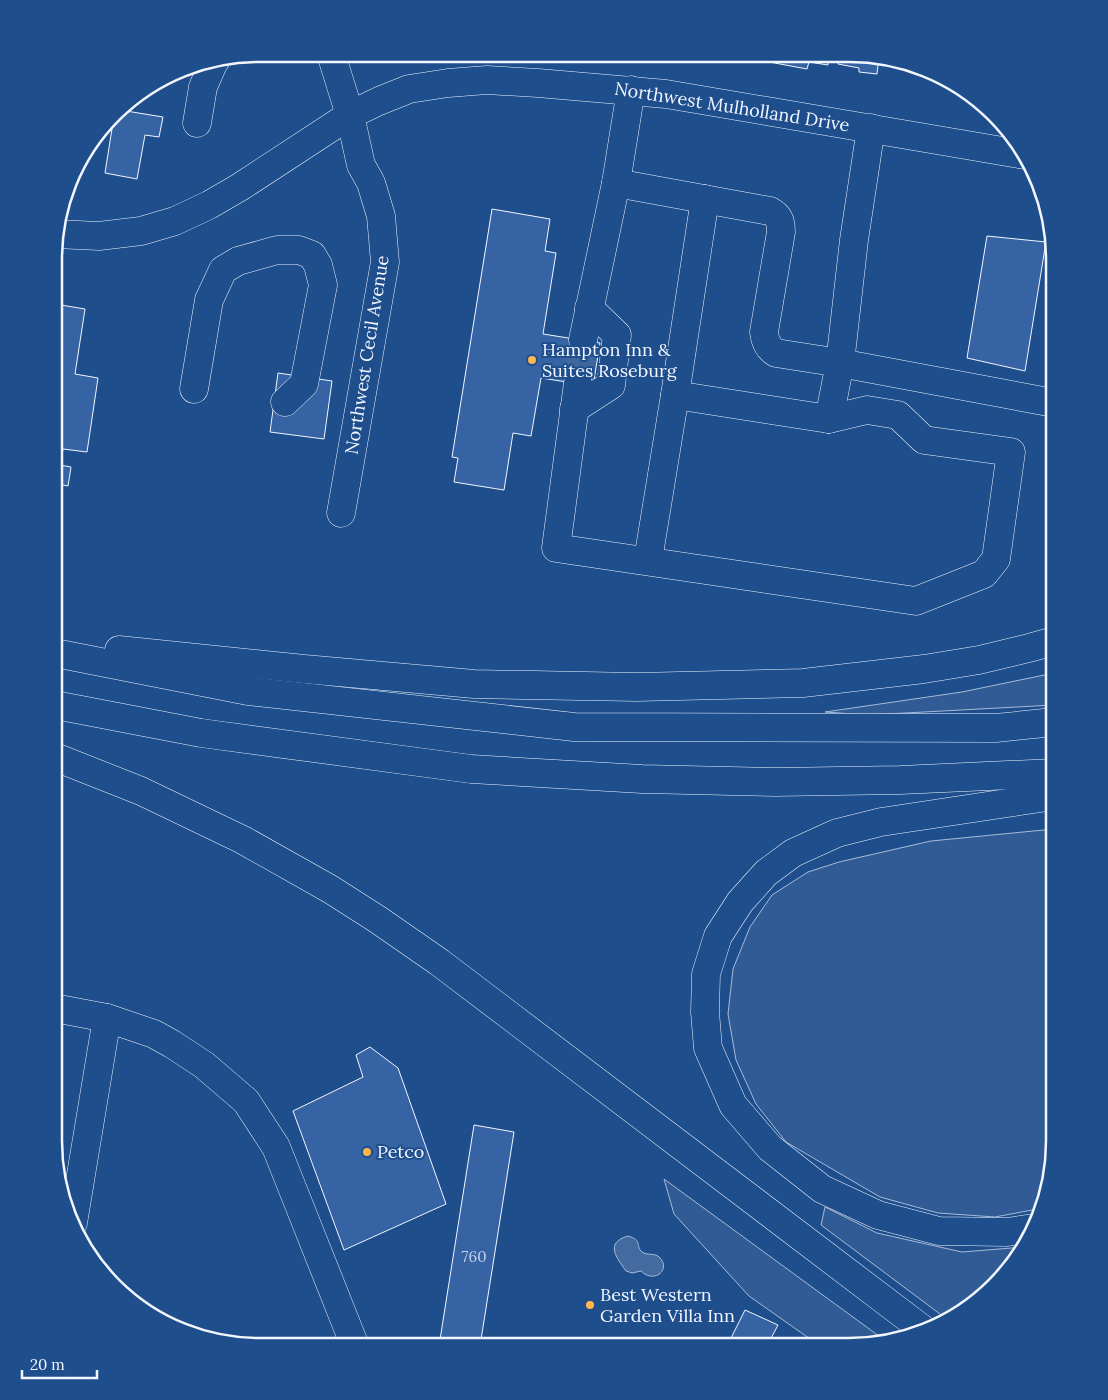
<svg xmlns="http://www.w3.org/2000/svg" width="1108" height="1400" viewBox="0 0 1108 1400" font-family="Lora,serif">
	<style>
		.green { fill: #305b95; stroke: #a8bbd7 }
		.water { fill: #446ba0; stroke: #a8bbd7 }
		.building { fill: #3563a3; stroke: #f2f6ff }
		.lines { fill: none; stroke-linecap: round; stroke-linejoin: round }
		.minor-tunnel { stroke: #3f679d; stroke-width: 28; stroke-dasharray: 28 14; stroke-linecap: butt }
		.minor-casing { stroke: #f2f6ff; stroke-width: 29 }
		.major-casing { stroke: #f2f6ff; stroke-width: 29 }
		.highway-casing { stroke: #f2f6ff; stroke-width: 29 }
		.minor { stroke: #1f4e8c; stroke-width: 28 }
		.major { stroke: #1f4e8c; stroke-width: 28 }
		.highway { stroke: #1f4e8c; stroke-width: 28 }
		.poi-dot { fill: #ffb74d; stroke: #1f4e8c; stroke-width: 2 }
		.labels { text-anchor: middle; stroke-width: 4; stroke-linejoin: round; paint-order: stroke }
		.number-label { font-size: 15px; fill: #c3d1e8 }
		.street-label { font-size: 18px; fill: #f2f6ff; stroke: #1f4e8c }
		.poi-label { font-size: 18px; fill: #f2f6ff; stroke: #1f4e8c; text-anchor: start }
		.rim { fill: none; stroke: #f2f6ff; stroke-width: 2.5 }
	</style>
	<rect width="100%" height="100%" fill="#1f4e8c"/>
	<g class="green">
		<polygon points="1054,673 1054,705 868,715 825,712 962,692"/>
		<polygon points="1054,829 1054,1154 1043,1208 995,1217 938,1213 880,1197 786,1142 756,1104 736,1060 728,1014 733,969 750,927 772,895 808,872 839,862 931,841"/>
		<polygon points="664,1179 883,1339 862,1346 820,1346 749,1296 674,1214"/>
		<polygon points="825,1207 877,1233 962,1252 1024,1247 1020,1255 951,1319 948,1320 821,1225"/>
	</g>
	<path class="water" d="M628 1236C643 1240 635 1246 642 1252 647 1256 655 1252 660 1258 671 1270 654 1284 641 1271L632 1273 626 1271C617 1258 604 1243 628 1236Z"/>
	<g class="building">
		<polygon points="765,55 829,55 828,65 809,62 807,69 764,61"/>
		<polygon points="839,55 879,57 877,74 859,72 859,68 838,64"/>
		<polygon points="120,110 163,117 159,137 145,135 137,179 105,173 114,116"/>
		<polygon points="90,145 88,160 81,158 81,157"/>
		<polygon points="492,209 550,219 545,251 556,253 543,334 600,343 593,386 541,378 531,436 513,433 504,490 454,482 458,458 452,457"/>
		<polygon points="987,236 1046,242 1025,371 967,358"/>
		<polygon points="55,304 85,309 75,374 98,378 87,452 63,449 60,465 71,467 68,486 57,484 55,496"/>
		<polygon points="278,373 332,381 324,439 270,432"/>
		<polygon points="370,1047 398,1068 446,1204 344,1250 293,1111 363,1077 356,1055"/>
		<polygon points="474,1125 514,1132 480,1346 439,1346"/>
		<polygon points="745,1310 778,1325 767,1346 727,1346"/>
	</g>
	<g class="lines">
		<polyline class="minor-tunnel" points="578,383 583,340"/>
		<g class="minor-casing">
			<g id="minor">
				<polyline points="331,54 350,115 361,165 371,183 381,216 385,262 341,513"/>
				<polyline points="197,123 203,87 213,64 215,61"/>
				<path d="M616 183 770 211C779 216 781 221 781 232L764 332C765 342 768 348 776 353L840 363 1054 403"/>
				<polyline points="583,340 616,183 631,90"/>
				<polyline points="578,383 556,548 916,601 984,574 996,559 1011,452 924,440 898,415 867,410 829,419 675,395 705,199"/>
				<polyline points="194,389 209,300 223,270 238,261 277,250 299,250 312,255 318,265 323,285 304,384 285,402"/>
				<polyline points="574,409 611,385 617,335 589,308"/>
				<polyline points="829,419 840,363 854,240 871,128"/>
				<polyline points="648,560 675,395"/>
				<polyline points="54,1008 107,1018 154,1034 172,1044 204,1065 246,1101 276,1147 355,1346"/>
				<polyline points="73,1223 107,1018"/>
			</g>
		</g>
		<g class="major-casing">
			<polyline id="major" points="56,234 99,236 141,231 175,221 209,205 240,187 350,115 379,101 409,89 448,83 487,80 538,83 666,94 1025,155"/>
		</g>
		<g class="highway-casing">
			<g id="highway">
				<polyline points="119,650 304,669 474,684 637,687 803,683 924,669 979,660 1029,648 1054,641"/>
				<polyline points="55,653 248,691 574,727 996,728 1054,722"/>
				<polyline points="55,705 201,733 471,769 642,779 776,782 900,780 1054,773"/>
				<polyline points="55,757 141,791 243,840 330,889 377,919 439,962 921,1328"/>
				<polyline points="1033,1228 1007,1232 939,1231 878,1215 822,1189 770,1148 733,1105 708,1048 705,1012 706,974 718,936 740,902 766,873 793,853 837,833 881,822 1054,796"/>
			</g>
		</g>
		<use href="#minor" class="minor"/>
		<use href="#major" class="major"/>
		<use href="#highway" class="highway"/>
	</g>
	<g class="poi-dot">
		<circle cx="532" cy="360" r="5"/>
		<circle cx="367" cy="1152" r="5"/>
		<circle cx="590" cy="1305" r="5"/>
	</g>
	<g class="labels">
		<g class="number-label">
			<text x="474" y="1262">760</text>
		</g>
		<g class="street-label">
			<text transform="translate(732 107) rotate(9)" y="6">Northwest Mulholland Drive</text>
			<text transform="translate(367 355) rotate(-81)" y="6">Northwest Cecil Avenue</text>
		</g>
		<g class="poi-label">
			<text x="542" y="356">Hampton Inn &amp;<tspan x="542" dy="21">Suites Roseburg</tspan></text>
			<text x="377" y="1158">Petco</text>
			<text x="600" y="1301">Best Western<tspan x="600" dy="21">Garden Villa Inn</tspan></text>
		</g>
	</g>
	<path d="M0 0H1108V1400H0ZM259 62H849A197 197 0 0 1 1046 259V1141A197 197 0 0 1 849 1338H259A197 197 0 0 1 62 1141V259A197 197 0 0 1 259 62Z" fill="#1f4e8c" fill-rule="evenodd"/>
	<path class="rim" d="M259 62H849A197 197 0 0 1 1046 259V1141A197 197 0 0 1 849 1338H259A197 197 0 0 1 62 1141V259A197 197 0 0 1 259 62Z"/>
	<path d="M22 1370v8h75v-8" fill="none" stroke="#f2f6ff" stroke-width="2.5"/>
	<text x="30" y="1370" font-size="15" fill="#f2f6ff" stroke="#1f4e8c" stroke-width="4" paint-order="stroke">20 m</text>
</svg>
